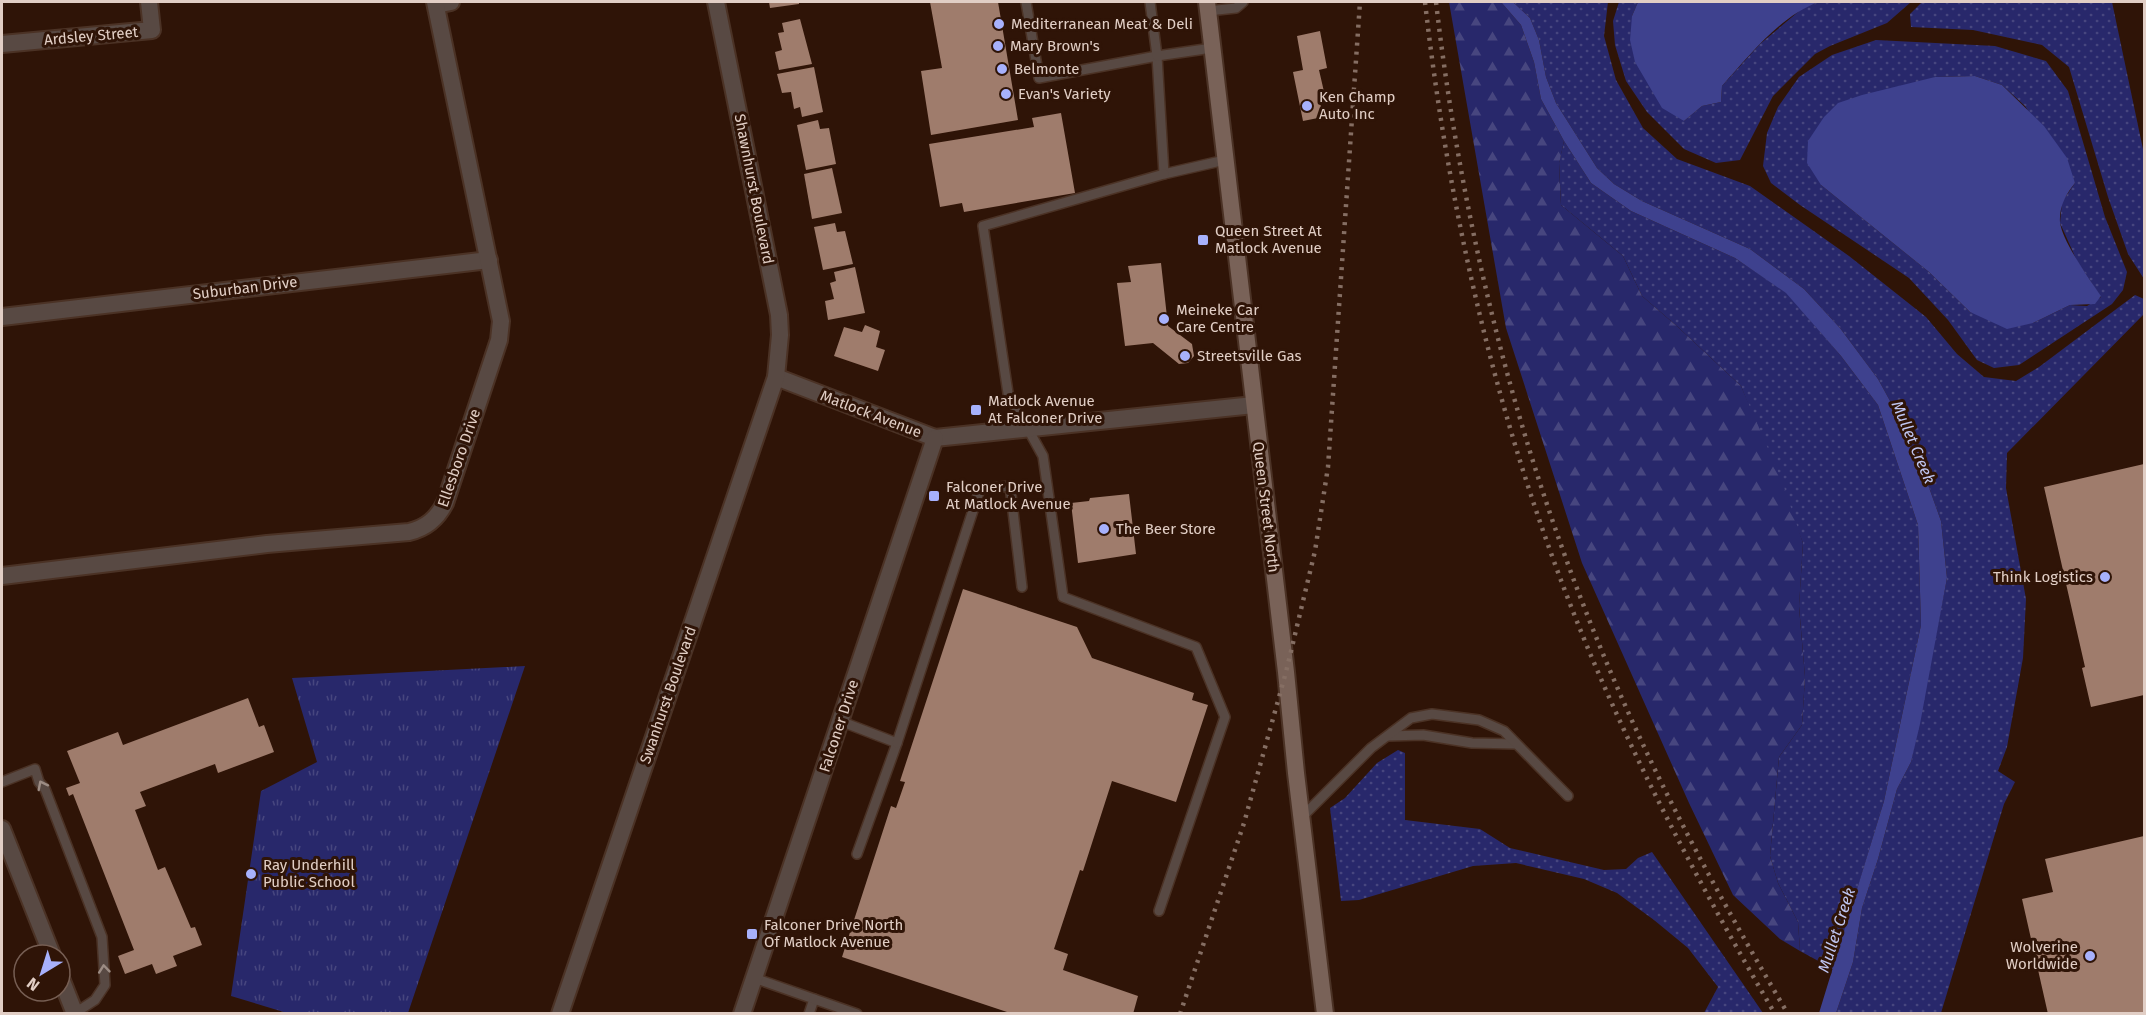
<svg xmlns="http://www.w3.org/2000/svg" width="2146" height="1015" viewBox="0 0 2146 1015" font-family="'Fira Sans',sans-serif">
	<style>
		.grass { fill: url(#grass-dots); fill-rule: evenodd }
		.forest { fill: url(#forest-firs) }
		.park { fill: url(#park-tufts) }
		.water { fill: #3e418e }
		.building { fill: #9f7c6c }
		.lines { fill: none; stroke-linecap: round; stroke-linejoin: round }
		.service-casing { stroke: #4b3225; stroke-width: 12 }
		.minor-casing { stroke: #4b3225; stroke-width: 20 }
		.secondary-casing { stroke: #4b3225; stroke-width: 20 }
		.service { stroke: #584943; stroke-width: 9 }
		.minor { stroke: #584943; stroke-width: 16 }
		.secondary { stroke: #796258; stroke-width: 16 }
		.rail { stroke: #856e63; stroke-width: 4.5; stroke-dasharray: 3 6; stroke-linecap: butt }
		.oneway { stroke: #9c8c84 }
		.poi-dot { fill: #a7b1fc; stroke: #2f1407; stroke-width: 2 }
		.labels { text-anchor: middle; stroke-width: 6; stroke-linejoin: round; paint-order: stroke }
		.poi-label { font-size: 15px; fill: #e1cec5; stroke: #2f1407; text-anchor: start }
		.street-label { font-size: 15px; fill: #e1cec5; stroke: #2f1407 }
		.water-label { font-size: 16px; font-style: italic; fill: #bec5f1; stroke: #2f1407 }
	</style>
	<defs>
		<pattern id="grass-dots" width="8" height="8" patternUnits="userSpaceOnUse" patternTransform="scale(1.5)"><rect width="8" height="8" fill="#28286b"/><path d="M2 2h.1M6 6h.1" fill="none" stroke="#47467f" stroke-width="1.8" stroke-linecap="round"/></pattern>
		<pattern id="forest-firs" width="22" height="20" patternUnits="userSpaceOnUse" patternTransform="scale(1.5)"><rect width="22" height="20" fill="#28286b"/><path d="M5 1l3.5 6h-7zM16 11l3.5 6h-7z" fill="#47467f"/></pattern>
		<pattern id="park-tufts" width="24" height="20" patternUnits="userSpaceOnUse" patternTransform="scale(1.5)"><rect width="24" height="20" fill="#28286b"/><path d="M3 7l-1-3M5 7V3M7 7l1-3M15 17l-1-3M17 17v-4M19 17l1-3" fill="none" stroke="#47467f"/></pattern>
	</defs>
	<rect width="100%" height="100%" fill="#2f1407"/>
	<g class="grass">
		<polygon points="1513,2 1608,2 1604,36 1616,80 1643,128 1677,159 1750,186 1849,256 1926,317 1957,354 1984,377 2016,381 2039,367 2135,295 2144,299 2144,314 2007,453 2006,488 2026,599 2023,658 2007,747 1998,771 2015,782 2004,804 1941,1013 1836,1013 1853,962 1862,908 1878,859 1897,789 1911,762 1947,578 1941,521 1926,479 1895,410 1878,379 1840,328 1804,289 1750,249 1642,201 1614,184 1597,168 1556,103 1546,77 1539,40 1530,18"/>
		<polygon points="1619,2 1638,2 1632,16 1684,121 1702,106 1721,102 1722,86 1760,44 1804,7 1819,2 1911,2 1887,23 1830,46 1815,54 1773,96 1740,160 1716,163 1684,149 1647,112 1626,81 1615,45 1613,21"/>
		<polygon points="1922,2 2112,2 2144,154 2144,279 2128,254 2108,197 2069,67 2042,45 1973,30 1911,27 1910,14"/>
		<path d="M1876 40 1995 46 2046 61 2068 91 2105 217 2127 272 2123 290 2112 304 2019 365 1994 368 1977 360 1948 320 1909 278 1800 205 1771 183 1763 166 1767 133 1778 107 1799 77 1832 55ZM1975 76 2002 85 2025 106 2075 183 2062 202 2060 223 2077 261 2101 297 2087 306 2070 305 2033 323 1970 312 1929 272 1821 185 1935 77Z"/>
		<polygon points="1564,141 1591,183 1631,211 1735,258 1787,293 1841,356 1878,405 1918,525 1921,625 1884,801 1833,969 1800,951 1798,922 1778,883 1770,856 1779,757 1802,725 1805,677 1799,606 1803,543 1741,386 1679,328 1642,296 1623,256 1561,205 1559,163"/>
		<polygon points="1398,750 1405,753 1405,820 1480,829 1510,848 1604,870 1626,869 1638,858 1652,852 1763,1013 1704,1013 1718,987 1688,948 1654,920 1617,893 1584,879 1516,863 1473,866 1359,900 1341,901 1330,808 1345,798 1377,763"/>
	</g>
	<polygon class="forest" points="1449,2 1501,2 1521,25 1534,62 1541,99 1564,141 1559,164 1561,205 1623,256 1642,296 1679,328 1741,386 1782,481 1803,543 1799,607 1805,677 1802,725 1779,757 1770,856 1778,883 1798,922 1800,951 1780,939 1733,895 1689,803 1582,563 1506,328"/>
	<polygon class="park" points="525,666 408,1013 287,1013 231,996 261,791 317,762 292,678"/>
	<g class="water">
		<polygon points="1501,2 1513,2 1530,18 1539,40 1546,77 1556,103 1597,168 1614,184 1642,201 1750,249 1804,289 1840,328 1878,379 1895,410 1926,479 1941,521 1947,578 1920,724 1911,762 1897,789 1878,859 1862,908 1853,962 1836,1013 1819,1013 1884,801 1921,625 1918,525 1878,405 1841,356 1786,293 1735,258 1631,211 1591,183 1564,141 1541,99 1534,62 1521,25"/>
		<path d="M1638 2H1819C1781 15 1749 56 1722 86L1721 102 1702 106 1684 121 1662 108 1635 62 1630 40 1632 16Z"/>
		<path d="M1975 76 2002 85 2044 126 2067 158 2075 183C2066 194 2059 207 2060 222 2062 241 2090 280 2101 296L2095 304 2070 305 2033 323 2007 329 1970 312 1929 272 1821 185 1807 163 1808 141 1824 117 1838 103 1862 95 1935 77Z"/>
	</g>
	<g class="building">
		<polygon points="769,2 799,2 799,4 770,8"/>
		<polygon points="930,2 998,2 1018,120 931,135 921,71 942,68"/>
		<polygon points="800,19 812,64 779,70 775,52 782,50 778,33 784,32 782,23"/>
		<polygon points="1320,31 1327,68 1319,70 1325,96 1319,97 1323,117 1303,121 1293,72 1303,70 1297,36"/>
		<polygon points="814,67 823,112 802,117 800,107 794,109 791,92 782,93 777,74"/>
		<polygon points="1061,113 1075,193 964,212 962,203 940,207 929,144 1034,127 1032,118"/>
		<polygon points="818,120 820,129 829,128 836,164 806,170 797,125"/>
		<polygon points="832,168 842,213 812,219 804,174"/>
		<polygon points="835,223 837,232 845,231 853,264 823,270 814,227"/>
		<polygon points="1161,263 1168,326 1192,344 1194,356 1188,363 1179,364 1153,343 1125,346 1117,283 1131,282 1128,266"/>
		<polygon points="855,267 865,313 828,320 825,301 834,299 830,283 836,281 834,272"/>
		<polygon points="865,325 880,331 876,347 885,350 878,371 834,356 844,327 862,332"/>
		<polygon points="2144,464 2144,695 2091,707 2082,668 2085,667 2044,487"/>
		<polygon points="1129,494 1136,554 1078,563 1071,503 1089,501 1090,498"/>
		<polygon points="963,589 1077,627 1092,658 1194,693 1192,700 1208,705 1176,802 1112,781 1083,871 1080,870 1054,949 1068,954 1063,970 1138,996 1133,1014 1013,1014 842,957 891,806 896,808 905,782 900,781"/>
		<polygon points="248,698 259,727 264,725 274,752 218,773 215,764 140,792 146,806 135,810 158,870 165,867 191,928 195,927 202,945 173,956 177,966 156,974 152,964 125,974 118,956 134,950 73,794 69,796 66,788 80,783 67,751 118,732 123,745"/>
		<polygon points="2144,836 2144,1014 2048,1014 2022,899 2053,892 2045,859"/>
	</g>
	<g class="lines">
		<g class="service-casing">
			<g id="service">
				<polyline points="1026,2 1039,78 1157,56 1164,174 1225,160"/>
				<polyline points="1150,2 1157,56 1212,48"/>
				<polyline points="1208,11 1236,8 1243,2"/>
				<polyline points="840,721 897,743 857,854"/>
				<polyline points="1388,736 1423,735 1472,743 1516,744"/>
				<polyline points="897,743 980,489 1010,486 1022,587"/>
				<polyline points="2,782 35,769 39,782 45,789 102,937 105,985 95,1000 75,1013"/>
				<polyline points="1301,818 1371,748 1411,718 1432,714 1479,720 1504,731 1568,796"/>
				<polyline points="1159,911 1225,717 1196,647 1063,597 1043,456 1008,393 983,226 1164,174"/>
				<polyline points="754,978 814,999 809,1014"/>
				<polyline points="814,999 857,1014"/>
			</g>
		</g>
		<g class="minor-casing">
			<g id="minor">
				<polyline points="436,5 451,2"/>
				<polyline points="2,44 152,30 149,2"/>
				<polyline points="2,317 489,260"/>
				<polyline points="776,377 935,438 1254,405"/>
				<path d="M2 576 267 544 409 532C426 528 437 519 445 503L499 340 501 321 435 2"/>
				<polyline points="2,829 52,955"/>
				<polyline points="60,976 75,1014"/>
				<polyline points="560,1014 776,377 780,335 779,315 716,2"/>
				<polyline points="742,1014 935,438"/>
			</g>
		</g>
		<g class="secondary-casing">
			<polyline id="secondary" points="1207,2 1286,672 1296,773 1325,1014"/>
		</g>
		<use href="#service" class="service"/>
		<use href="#minor" class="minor"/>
		<use href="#secondary" class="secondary"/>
		<g class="rail">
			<path d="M1425 2C1451 231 1506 459 1598 672 1649 790 1710 903 1775 1014"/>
			<path d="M1436 2C1468 278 1544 550 1670 800 1706 872 1746 943 1788 1014"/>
			<polyline points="1180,1014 1244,823 1286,672 1315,551 1328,467 1360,2"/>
		</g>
	</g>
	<defs><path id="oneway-chevron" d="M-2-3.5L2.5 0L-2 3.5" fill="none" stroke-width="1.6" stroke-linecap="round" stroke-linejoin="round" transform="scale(1.5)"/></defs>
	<g class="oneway">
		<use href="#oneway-chevron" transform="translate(42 785) rotate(-117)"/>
		<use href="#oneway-chevron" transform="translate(104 969) rotate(-96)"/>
	</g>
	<g class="poi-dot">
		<circle cx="999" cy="24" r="6"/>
		<circle cx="998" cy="46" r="6"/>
		<circle cx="1002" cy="69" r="6"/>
		<circle cx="1006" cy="94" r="6"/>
		<circle cx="1307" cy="106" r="6"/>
		<rect x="1197" y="234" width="12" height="12" rx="3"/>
		<circle cx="1164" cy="319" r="6"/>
		<circle cx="1185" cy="356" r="6"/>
		<rect x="970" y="404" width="12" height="12" rx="3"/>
		<rect x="928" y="490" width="12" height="12" rx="3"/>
		<circle cx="1104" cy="529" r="6"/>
		<circle cx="2105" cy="577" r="6"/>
		<circle cx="251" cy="874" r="6"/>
		<rect x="746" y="928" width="12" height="12" rx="3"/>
		<circle cx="2090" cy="956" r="6"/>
	</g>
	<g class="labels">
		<g class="poi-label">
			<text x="1011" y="29">Mediterranean Meat &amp; Deli</text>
			<text x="1010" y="51">Mary Brown's</text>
			<text x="1014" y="74">Belmonte</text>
			<text x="1018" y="99">Evan's Variety</text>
			<text x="1319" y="102">Ken Champ<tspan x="1319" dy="17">Auto Inc</tspan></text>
			<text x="1215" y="236">Queen Street At<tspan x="1215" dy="17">Matlock Avenue</tspan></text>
			<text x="1176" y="315">Meineke Car<tspan x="1176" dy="17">Care Centre</tspan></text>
			<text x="1197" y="361">Streetsville Gas</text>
			<text x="988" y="406">Matlock Avenue<tspan x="988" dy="17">At Falconer Drive</tspan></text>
			<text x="946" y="492">Falconer Drive<tspan x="946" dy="17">At Matlock Avenue</tspan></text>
			<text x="1116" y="534">The Beer Store</text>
			<text x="2093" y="582" text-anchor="end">Think Logistics</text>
			<text x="263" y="870">Ray Underhill<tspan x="263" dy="17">Public School</tspan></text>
			<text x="764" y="930">Falconer Drive North<tspan x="764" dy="17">Of Matlock Avenue</tspan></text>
			<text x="2078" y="952" text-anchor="end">Wolverine<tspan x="2078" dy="17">Worldwide</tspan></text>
		</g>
		<g class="street-label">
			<text transform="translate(91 36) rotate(-5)" y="5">Ardsley Street</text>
			<text transform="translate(754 189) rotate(79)" y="5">Shawnhurst Boulevard</text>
			<text transform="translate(245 288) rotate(-7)" y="5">Suburban Drive</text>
			<text transform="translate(871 414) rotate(21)" y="5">Matlock Avenue</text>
			<text transform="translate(459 458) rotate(-71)" y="5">Ellesboro Drive</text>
			<text transform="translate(1266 507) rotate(83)" y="5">Queen Street North</text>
			<text transform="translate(668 695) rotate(-71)" y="5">Swanhurst Boulevard</text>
			<text transform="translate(839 726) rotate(-72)" y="5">Falconer Drive</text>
		</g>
		<g class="water-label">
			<text transform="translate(1914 442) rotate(67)" y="6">Mullet Creek</text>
			<text transform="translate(1836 930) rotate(-72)" y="6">Mullet Creek</text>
		</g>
	</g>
	<rect width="2146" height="1015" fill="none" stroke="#e1cec5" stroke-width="6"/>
	<g transform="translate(42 973) rotate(218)"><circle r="28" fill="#2f1407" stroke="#765e53" stroke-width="1.5"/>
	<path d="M0-4.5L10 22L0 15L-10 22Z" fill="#a7b1fc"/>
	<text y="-9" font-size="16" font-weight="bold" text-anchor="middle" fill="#e1cec5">N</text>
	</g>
</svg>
